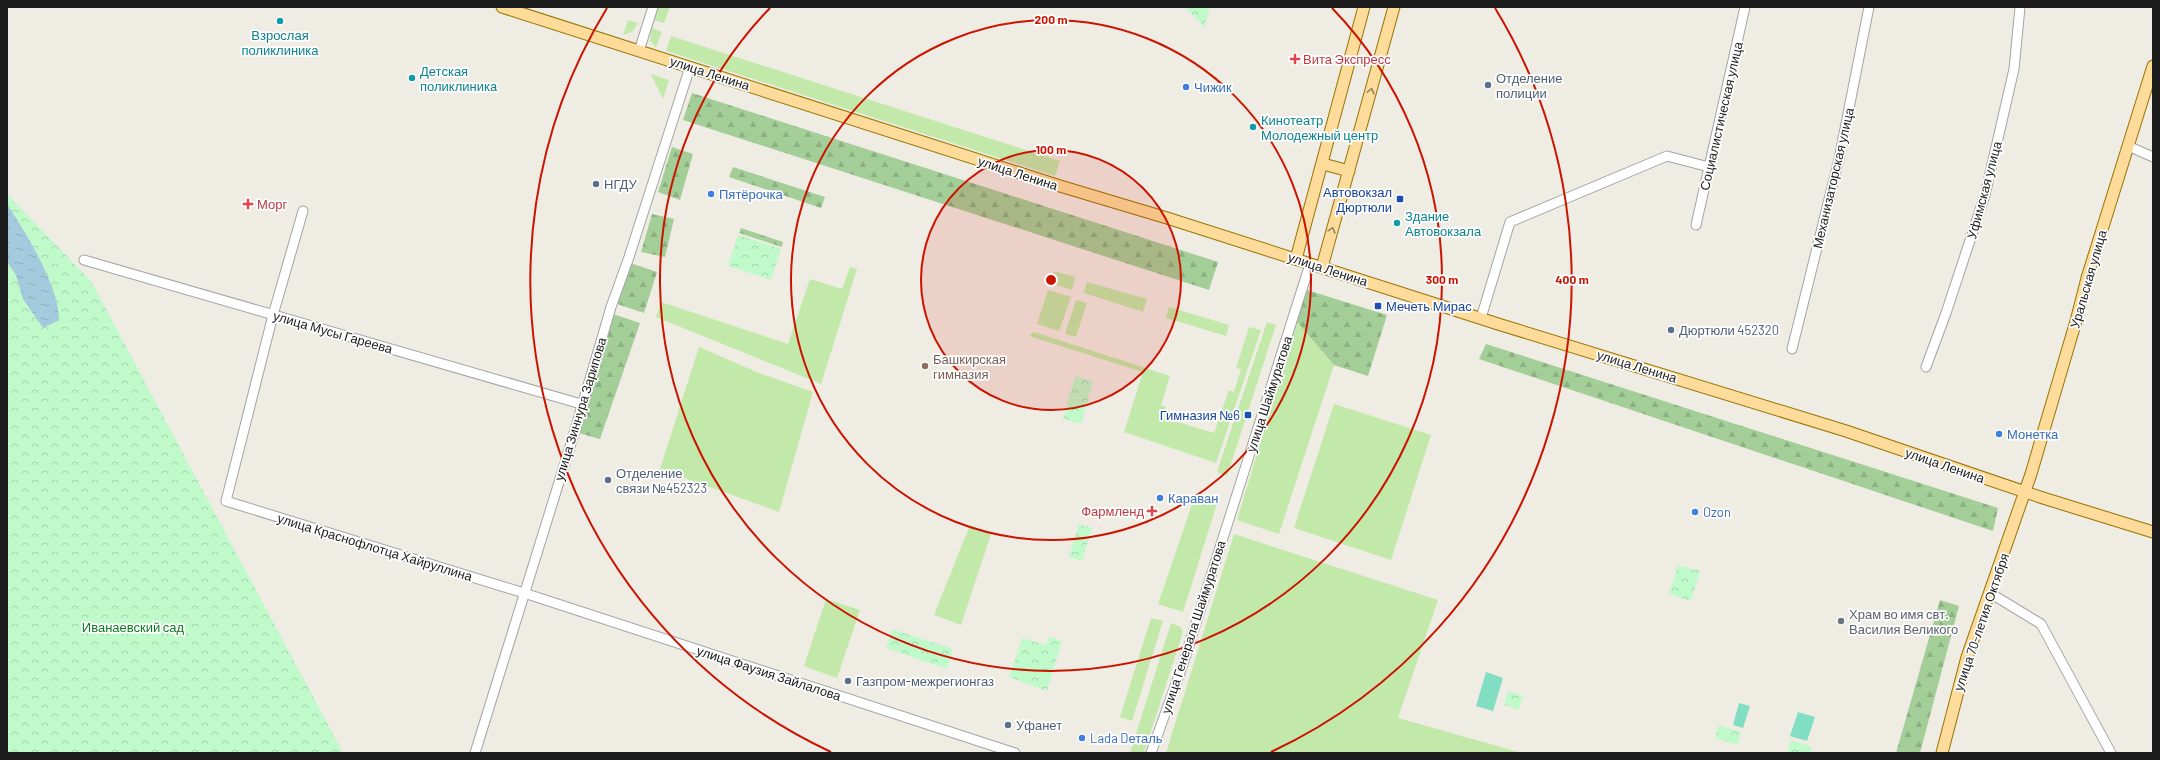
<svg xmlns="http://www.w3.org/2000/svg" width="2160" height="760" viewBox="0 0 2160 760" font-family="Barlow,sans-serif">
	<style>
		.grass { fill: #c2e9a9 }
		.forest { fill: url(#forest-firs) }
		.park { fill: url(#park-crowns) }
		.pitch { fill: #81dec3 }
		.water { fill: url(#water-ripples) }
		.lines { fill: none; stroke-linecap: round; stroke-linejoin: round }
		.minor-casing { stroke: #a4a4a4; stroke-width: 11 }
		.major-casing { stroke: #977400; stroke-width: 13 }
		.minor { stroke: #fff; stroke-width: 9 }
		.major { stroke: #fcdb9b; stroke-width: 11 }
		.oneway { stroke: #988662 }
		.ring { fill: none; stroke: #cb1400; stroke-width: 2 }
		.culture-dot { fill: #0f9aa8; stroke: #fff; stroke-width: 1.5 }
		.health-dot { fill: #e0444e; stroke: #fff; stroke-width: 1.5 }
		.service-dot { fill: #5c6f8a; stroke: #fff; stroke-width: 1.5 }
		.shop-dot { fill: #3f7fe0; stroke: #fff; stroke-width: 1.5 }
		.transit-dot { fill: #1a4fb4; stroke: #fff; stroke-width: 1.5 }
		.education-dot { fill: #8d6e63; stroke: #fff; stroke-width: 1.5 }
		.worship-dot { fill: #6b7280; stroke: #fff; stroke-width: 1.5 }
		.labels { text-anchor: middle; stroke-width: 3.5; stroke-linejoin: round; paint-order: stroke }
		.culture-label { font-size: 13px; fill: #0d838f; stroke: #fff; text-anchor: start }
		.health-label { font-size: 13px; fill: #be3a42; stroke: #fff; text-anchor: start }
		.street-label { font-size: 13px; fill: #1d1d1d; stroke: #fff }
		.service-label { font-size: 13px; fill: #4e5e75; stroke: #fff; text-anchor: start }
		.shop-label { font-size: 13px; fill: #366cbe; stroke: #fff; text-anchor: start }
		.transit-label { font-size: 13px; fill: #164399; stroke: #fff; text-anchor: end }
		.education-label { font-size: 13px; fill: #785e54; stroke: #fff; text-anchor: start }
		.worship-label { font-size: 13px; fill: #5b616d; stroke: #fff; text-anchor: start }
		.park-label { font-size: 13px; fill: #0b7c20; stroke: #fff }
		.centre { fill: #cb1400; stroke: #fff; stroke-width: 2 }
		.ring-label { font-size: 12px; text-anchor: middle; font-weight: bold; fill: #cb1400; stroke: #fff; stroke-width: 3.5; stroke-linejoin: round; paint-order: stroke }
	</style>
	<defs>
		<pattern id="forest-firs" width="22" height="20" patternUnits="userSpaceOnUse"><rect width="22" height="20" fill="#a3ce98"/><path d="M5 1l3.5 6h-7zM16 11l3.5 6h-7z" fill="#8cb083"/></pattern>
		<pattern id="park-crowns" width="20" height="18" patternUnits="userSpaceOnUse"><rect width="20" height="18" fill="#c0f9ca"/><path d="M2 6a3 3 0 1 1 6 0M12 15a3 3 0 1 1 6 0" fill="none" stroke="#a5d5ad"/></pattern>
		<pattern id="water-ripples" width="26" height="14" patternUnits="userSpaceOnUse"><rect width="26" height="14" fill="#a3cadd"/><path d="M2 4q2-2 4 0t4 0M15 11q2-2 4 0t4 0" fill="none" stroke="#8cadbd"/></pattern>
	</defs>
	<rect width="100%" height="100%" fill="#efece3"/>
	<g class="grass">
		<polygon points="658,7 670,7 664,23 654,20"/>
		<polygon points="628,20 638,23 632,32 623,35"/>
		<polygon points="652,28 662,32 656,48 650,40"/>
		<polygon points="671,36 1060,161 1055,176 666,51"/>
		<polygon points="651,74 669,80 663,99"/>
		<polygon points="850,267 857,269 821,384 656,317 661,302 788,344 810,279 842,289"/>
		<polygon points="1054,271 1075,277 1072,290 1050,283"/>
		<polygon points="1087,282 1147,299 1143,312 1084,293"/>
		<polygon points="1048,290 1071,297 1059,331 1037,324"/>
		<polygon points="1076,300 1087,303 1076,337 1065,334"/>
		<polygon points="1169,307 1229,325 1226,336 1166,318"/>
		<polygon points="1267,322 1276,325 1227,476 1217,472"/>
		<polygon points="1297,322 1334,365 1279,534 1237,520"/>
		<polygon points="1249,327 1261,330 1216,463 1124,432 1143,372 1029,336 1034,332 1170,376 1161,405 1166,407 1164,418 1214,433 1229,390 1234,392 1241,369 1236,368"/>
		<polygon points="699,347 759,373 813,392 779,512 660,469"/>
		<polygon points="1334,404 1431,435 1391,560 1294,528"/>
		<polygon points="1196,493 1218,500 1183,612 1158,604"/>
		<polygon points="970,525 991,534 961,625 934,615"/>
		<polygon points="1234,534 1438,600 1398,718 1522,753 1166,753"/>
		<polygon points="826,599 860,610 837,678 804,666"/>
		<polygon points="1151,618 1163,621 1132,721 1120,717"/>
		<polygon points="1171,623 1181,627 1183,632 1144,753 1130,753"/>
	</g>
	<g class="forest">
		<polygon points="692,93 1218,262 1209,290 683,120"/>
		<polygon points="672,147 693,154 680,200 658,192"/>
		<polygon points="733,167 825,197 821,208 729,177"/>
		<polygon points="652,214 674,219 665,257 641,252"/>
		<polygon points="741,228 783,242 782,247 739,233"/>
		<polygon points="630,263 657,272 644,313 617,304"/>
		<polygon points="1307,290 1387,315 1368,376 1334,365 1297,322"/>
		<polygon points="613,314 640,323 600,439 579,433"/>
		<polygon points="1486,344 1998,508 1993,531 1479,359"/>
		<polygon points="1940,600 1959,606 1920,753 1896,753"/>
	</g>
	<g class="park">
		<polygon points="1185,7 1210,7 1204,27"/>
		<polygon points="7,194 91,281 343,753 7,753"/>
		<polygon points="738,235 781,249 771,280 728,266"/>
		<polygon points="1075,376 1093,381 1081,424 1063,419"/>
		<polygon points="1079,524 1092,528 1082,561 1069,557"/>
		<polygon points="1678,565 1700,571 1691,601 1669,594"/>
		<polygon points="892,629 953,649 947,669 886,648"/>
		<polygon points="1049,636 1062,641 1047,691 1009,677 1022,638 1046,645"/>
		<polygon points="1508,691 1523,696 1519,710 1504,705"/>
		<polygon points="1719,725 1741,732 1738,745 1715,738"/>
		<polygon points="1791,740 1812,747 1810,753 1787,753"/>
	</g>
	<g class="pitch">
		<polygon points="1486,672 1503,678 1493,711 1476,706"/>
		<polygon points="1739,703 1750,706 1743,728 1733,725"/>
		<polygon points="1798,712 1815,717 1807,741 1790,736"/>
	</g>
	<path class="water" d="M7 204C26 233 59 286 59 320L43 328 23 299 16 275 7 262Z"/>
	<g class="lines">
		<g class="minor-casing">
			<g id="minor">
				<polyline points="639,51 653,7"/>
				<polyline points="2128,146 2153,157"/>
				<polyline points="303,211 273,315 226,501 524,593 1015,753"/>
				<polyline points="1696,225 1745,7"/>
				<polyline points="84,260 581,404"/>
				<polyline points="1481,318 1510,222 1667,156 1709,167"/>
				<polyline points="1792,349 1839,159 1869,7"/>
				<polyline points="1926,367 1946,313 1985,195 2014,69 2020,7"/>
				<polyline points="1990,593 2041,624 2111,753"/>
				<polyline points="475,753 573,437 611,307 629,257 690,67"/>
				<polyline points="1151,753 1183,664 1310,264"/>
			</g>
		</g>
		<g class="major-casing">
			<g id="major">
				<polyline points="502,7 1060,186 1167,218 1498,324 1846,431 2043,498 2153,532"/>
				<polyline points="1323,164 1349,171"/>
				<polyline points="1296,259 1364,7"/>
				<polyline points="1322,267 1394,7"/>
				<polyline points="1942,753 1967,657 2031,474 2076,321 2087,278 2153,66"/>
			</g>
		</g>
		<use href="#minor" class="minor"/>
		<use href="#major" class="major"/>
	</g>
	<defs><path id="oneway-chevron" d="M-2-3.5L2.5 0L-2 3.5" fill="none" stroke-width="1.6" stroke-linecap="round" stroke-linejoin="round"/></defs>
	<g class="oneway">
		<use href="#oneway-chevron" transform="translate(1371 91) rotate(-75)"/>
		<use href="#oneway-chevron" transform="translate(1332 230) rotate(-74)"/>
	</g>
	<circle cx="1051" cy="280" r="130" fill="#cb1400" fill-opacity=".12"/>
	<g class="ring">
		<circle cx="1051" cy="280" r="130"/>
		<circle cx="1051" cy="280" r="260"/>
		<path d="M1332 8A391 391 0 1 1 770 8"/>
		<path d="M831 752A521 521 0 0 1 607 8M1495 8A521 521 0 0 1 1271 752"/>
	</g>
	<g class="culture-dot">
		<circle cx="280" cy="21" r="4"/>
		<circle cx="412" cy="78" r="4"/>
		<circle cx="1253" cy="127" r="4"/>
		<circle cx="1397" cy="223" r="4"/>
	</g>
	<g class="health-dot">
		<path d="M1293 53h4v4h4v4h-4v4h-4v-4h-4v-4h4z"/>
		<path d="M246 198h4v4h4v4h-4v4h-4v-4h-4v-4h4z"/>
		<path d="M1150 505h4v4h4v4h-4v4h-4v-4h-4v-4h4z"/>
	</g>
	<g class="service-dot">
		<circle cx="1488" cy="85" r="4"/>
		<circle cx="596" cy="184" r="4"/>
		<circle cx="1671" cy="330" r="4"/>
		<circle cx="608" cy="480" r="4"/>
		<circle cx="848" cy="681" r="4"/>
		<circle cx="1008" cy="725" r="4"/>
	</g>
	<g class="shop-dot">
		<circle cx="1186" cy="87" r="4"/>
		<circle cx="711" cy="194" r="4"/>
		<circle cx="1999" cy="434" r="4"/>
		<circle cx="1160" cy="498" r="4"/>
		<circle cx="1695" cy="512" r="4"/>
		<circle cx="1082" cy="738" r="4"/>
	</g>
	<g class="transit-dot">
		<rect x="1396" y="195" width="8" height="8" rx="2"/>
		<rect x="1374" y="302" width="8" height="8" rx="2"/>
		<rect x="1244" y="411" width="8" height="8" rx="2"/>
	</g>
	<circle class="education-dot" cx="925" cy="366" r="4"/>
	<circle class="worship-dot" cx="1841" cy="621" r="4"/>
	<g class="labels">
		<g class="culture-label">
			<text x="280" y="40" text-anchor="middle">Взрослая<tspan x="280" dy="15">поликлиника</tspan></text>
			<text x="420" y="76">Детская<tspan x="420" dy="15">поликлиника</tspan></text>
			<text x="1261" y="125">Кинотеатр<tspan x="1261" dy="15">Молодежный центр</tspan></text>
			<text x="1405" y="221">Здание<tspan x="1405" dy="15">Автовокзала</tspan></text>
		</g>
		<g class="health-label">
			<text x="1303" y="64">Вита Экспресс</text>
			<text x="257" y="209">Морг</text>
			<text x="1144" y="516" text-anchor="end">Фармленд</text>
		</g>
		<g class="street-label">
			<text transform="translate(710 73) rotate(18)" y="5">улица Ленина</text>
			<text transform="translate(1721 116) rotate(-77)" y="5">Социалистическая улица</text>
			<text transform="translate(1018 173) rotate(18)" y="5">улица Ленина</text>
			<text transform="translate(1833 178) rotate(-77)" y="5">Механизаторская улица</text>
			<text transform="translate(1984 190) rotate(-75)" y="5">Уфимская улица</text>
			<text transform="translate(1328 269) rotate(18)" y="5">улица Ленина</text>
			<text transform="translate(2088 279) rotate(-74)" y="5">Уральская улица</text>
			<text transform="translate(333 332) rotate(16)" y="5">улица Мусы Гареева</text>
			<text transform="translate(1637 366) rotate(17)" y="5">улица Ленина</text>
			<text transform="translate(1269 394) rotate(-72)" y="5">улица Шаймуратова</text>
			<text transform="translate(580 409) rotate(-73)" y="5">улица Зиннура Зарипова</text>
			<text transform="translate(1945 465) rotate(19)" y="5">улица Ленина</text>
			<text transform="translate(375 547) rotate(17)" y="5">улица Краснофлотца Хайруллина</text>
			<text transform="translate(1981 622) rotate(-71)" y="5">улица 70-летия Октября</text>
			<text transform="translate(1193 627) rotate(-72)" y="5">улица Генерала Шаймуратова</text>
			<text transform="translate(769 673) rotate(18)" y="5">улица Фаузия Зайлалова</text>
		</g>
		<g class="service-label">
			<text x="1496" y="83">Отделение<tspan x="1496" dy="15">полиции</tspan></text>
			<text x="604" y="189">НГДУ</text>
			<text x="1679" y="335">Дюртюли 452320</text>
			<text x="616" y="478">Отделение<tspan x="616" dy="15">связи №452323</tspan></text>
			<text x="856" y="686">Газпром-межрегионгаз</text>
			<text x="1016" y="730">Уфанет</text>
		</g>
		<g class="shop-label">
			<text x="1194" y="92">Чижик</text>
			<text x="719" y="199">Пятёрочка</text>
			<text x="2007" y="439">Монетка</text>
			<text x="1168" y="503">Караван</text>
			<text x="1703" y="517">Ozon</text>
			<text x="1090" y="743">Lada Dеталь</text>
		</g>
		<g class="transit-label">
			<text x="1392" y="197">Автовокзал<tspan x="1392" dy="15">Дюртюли</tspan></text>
			<text x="1386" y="311" text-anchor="start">Мечеть Мирас</text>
			<text x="1240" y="420">Гимназия №6</text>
		</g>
		<g class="education-label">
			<text x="933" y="364">Башкирская<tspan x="933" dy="15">гимназия</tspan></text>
		</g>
		<g class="worship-label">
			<text x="1849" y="619">Храм во имя свт.<tspan x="1849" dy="15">Василия Великого</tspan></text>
		</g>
		<g class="park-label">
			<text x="133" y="632">Иванаевский сад</text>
		</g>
	</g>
	<circle cx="1051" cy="280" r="6" class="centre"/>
	<g class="ring-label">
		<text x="1051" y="24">200 m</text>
		<text x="1051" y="154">100 m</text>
		<text x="1442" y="284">300 m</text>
		<text x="1572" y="284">400 m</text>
	</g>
	<rect width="2160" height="760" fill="none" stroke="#1d1d1d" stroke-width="16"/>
</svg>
